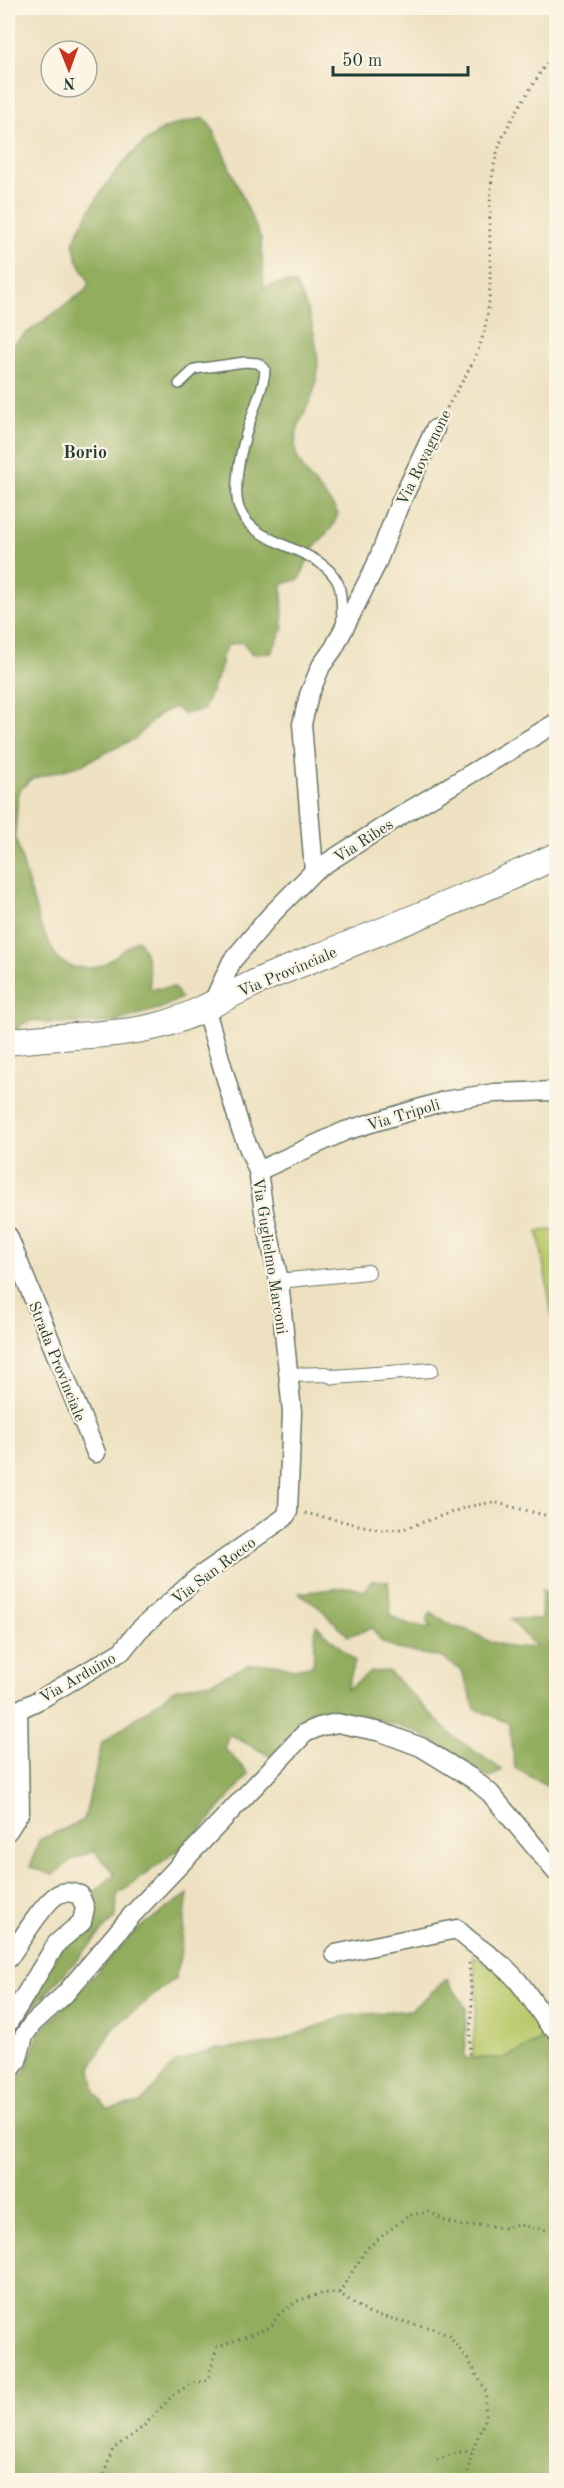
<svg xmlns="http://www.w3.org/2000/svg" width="564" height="2488" viewBox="0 0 564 2488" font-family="'Old Standard TT',serif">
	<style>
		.green { fill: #bac96b; stroke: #6c8350; stroke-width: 1.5 }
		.forest { fill: #93ad5f; stroke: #59754a; stroke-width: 1.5 }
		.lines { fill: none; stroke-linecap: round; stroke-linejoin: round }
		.service-casing { stroke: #677665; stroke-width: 12 }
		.pedestrian-casing { stroke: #677665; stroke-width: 16 }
		.minor-casing { stroke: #677665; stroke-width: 21 }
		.secondary-casing { stroke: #677665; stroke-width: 28 }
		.path { stroke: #677665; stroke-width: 3; stroke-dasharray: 1.5 4.5; stroke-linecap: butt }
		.service { stroke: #fff; stroke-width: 9 }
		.pedestrian { stroke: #fff; stroke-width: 14 }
		.minor { stroke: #fff; stroke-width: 18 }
		.secondary { stroke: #fff; stroke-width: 26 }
		.labels { text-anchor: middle; stroke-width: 4.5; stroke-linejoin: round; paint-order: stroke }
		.street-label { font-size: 16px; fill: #1f3d34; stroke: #fcf5e5 }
		.neighbourhood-label { font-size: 18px; font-weight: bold; fill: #1f3d34; stroke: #fcf5e5 }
	</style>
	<rect width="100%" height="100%" fill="#fcf5e5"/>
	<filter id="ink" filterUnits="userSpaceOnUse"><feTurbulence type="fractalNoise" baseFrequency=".0167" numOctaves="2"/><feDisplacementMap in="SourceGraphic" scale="12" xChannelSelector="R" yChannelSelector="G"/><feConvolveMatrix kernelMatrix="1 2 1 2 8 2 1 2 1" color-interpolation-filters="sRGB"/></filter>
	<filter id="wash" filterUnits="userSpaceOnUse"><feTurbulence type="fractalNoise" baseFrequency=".008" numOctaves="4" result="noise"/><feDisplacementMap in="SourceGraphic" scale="24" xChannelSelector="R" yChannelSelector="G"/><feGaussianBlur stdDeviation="1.35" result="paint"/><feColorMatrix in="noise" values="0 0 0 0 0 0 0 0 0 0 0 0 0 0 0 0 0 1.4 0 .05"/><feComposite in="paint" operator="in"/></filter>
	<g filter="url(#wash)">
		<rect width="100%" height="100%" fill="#eee1c1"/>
		<g class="green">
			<polygon points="556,1230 556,1339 538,1231"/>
			<path d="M473 1955C514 1979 524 1999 548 2040H540L506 2058H472L477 1998Z"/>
		</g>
		<g class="forest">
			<path d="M204 118 213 130 261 239 264 288 283 282 295 284C310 308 324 358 315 387 309 409 291 428 296 453 302 477 327 493 338 514L332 527 311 551 300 579 282 584 283 629 271 653 252 654 242 642 228 645 222 656 220 670 203 710 183 714 174 707 158 715 136 738 81 765 31 779 18 792 15 836 40 925 58 960 72 967 92 968 103 965 138 939C148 954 149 971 150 989L174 987 181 998 164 1007 111 1023H46L35 1020 22 1024 19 1030 8 1034V347L86 290 89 282 77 259 73 243C92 201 123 153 164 129 176 123 192 121 204 118Z"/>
			<polygon points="371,1581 388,1581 391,1616 406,1624 431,1628 427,1619 431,1613 453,1626 470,1631 488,1641 514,1648 536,1647 510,1619 541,1619 542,1590 556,1595 556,1791 515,1768 509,1723 475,1709 462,1671 443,1658 397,1649 382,1642 372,1628 348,1636 317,1605 299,1593 349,1587 365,1591"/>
			<polygon points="316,1625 355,1661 347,1689 371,1672 388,1671 454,1737 502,1770 490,1778 418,1732 365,1716 332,1712 299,1726 272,1757 229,1734 224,1748 249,1774 193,1839 117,1895 116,1916 18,2025 8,2052 8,2030 66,1940 89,1920 90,1896 115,1874 94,1851 73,1859 53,1875 30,1867 39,1840 84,1820 102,1743 176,1689 214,1681 250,1664 277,1664 292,1669 313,1666"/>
			<polygon points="188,1894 179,1964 175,1978 111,2030 91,2068 95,2092 107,2109 141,2103 175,2063 215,2049 271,2044 345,2016 411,2010 447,1979 466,2008 465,2058 506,2058 540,2040 556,2039 556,2480 8,2480 8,2087 23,2074 39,2034 135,1931"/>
		</g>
	</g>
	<g filter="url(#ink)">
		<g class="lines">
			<g class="service-casing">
				<path id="service" d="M179 384 195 369 245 362 258 363 265 369C265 384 257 399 253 413 244 438 235 472 237 498 242 549 319 542 338 583 343 594 341 612 342 624"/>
			</g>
			<g class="pedestrian-casing">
				<g id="pedestrian">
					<polyline points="279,1281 368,1272"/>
					<polyline points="287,1375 326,1374 334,1377 431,1370"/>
				</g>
			</g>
			<g class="minor-casing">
				<g id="minor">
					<polyline points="314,871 302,724 309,695 321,666 334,648 376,565 398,508 435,429"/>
					<polyline points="212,1004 232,961 270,916 314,871 405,813 556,723"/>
					<polyline points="258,1171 345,1131 444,1101 494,1093 556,1091"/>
					<polyline points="8,1236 96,1453"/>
					<polyline points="8,1710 18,1710 41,1699 122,1651 139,1630 197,1578 284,1518 288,1512 292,1412 279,1281 264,1212 258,1171 240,1127 205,1007"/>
					<polyline points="8,1831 20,1812 18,1710"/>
					<path d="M335 1954 457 1929C471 1944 489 1953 504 1967 523 1983 535 2006 550 2026L556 2029"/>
					<path d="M8 1959C19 1944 43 1903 57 1895 66 1890 72 1893 80 1895L85 1908 82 1922 57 1943 8 2023"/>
					<polyline points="8,2073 17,2061 24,2036 32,2024 65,1994 132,1915 305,1733 319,1727 337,1723 381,1732 421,1747 473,1779 490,1793 556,1872"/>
				</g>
			</g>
			<g class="secondary-casing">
				<path id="secondary" d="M8 1042C58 1034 111 1038 161 1025 198 1015 232 992 268 977 365 938 462 900 556 856"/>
			</g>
			<g class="path">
				<path d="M444 413C456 391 472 368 480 345 501 285 480 216 497 153 506 120 540 78 556 45"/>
				<polyline points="305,1513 382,1530 403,1529 467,1507 493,1502 556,1518"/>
				<polyline points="469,1963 472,1999 469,2054"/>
				<polyline points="339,2293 367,2248 409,2215 430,2212 445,2221 463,2226 485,2225 503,2228 520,2225 556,2232"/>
				<polyline points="437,2460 459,2452 472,2451"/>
				<polyline points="102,2480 113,2449 143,2427 174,2394 193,2383 208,2380 217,2347 271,2327 279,2314 299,2300 324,2293 339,2293 368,2313 435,2329 449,2336 469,2361 486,2392 485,2420 472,2451 466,2480"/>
			</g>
			<use href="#service" class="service"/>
			<use href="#pedestrian" class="pedestrian"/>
			<use href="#minor" class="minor"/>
			<use href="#secondary" class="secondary"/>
		</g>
	</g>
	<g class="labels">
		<g class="street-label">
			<text transform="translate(423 457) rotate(-64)" y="6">Via Rovagnone</text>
			<text transform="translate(363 840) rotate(-33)" y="6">Via Ribes</text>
			<text transform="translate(287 971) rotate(-23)" y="6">Via Provinciale</text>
			<text transform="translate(403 1114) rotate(-17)" y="6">Via Tripoli</text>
			<text transform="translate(271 1256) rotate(81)" y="6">Via Guglielmo Marconi</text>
			<text transform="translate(58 1361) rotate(68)" y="6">Strada Provinciale</text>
			<text transform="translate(213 1570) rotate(-37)" y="6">Via San Rocco</text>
			<text transform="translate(77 1677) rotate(-30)" y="6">Via Arduino</text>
		</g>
		<g class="neighbourhood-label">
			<text x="85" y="458">Borio</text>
		</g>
	</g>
	<rect width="564" height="2488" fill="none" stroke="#fcf5e5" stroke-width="30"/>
	<g transform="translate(69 69) rotate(179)"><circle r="28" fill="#fcf5e5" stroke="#a4ab9e" stroke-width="1.5"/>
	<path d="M0-4.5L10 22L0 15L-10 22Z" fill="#c8321e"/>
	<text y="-9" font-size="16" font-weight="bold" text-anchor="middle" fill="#1f3d34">N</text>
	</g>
	<path d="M333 66v9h135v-9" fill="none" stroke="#1f3d34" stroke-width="3"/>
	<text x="342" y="66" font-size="18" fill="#1f3d34" stroke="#fcf5e5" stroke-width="4.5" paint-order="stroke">50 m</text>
</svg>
